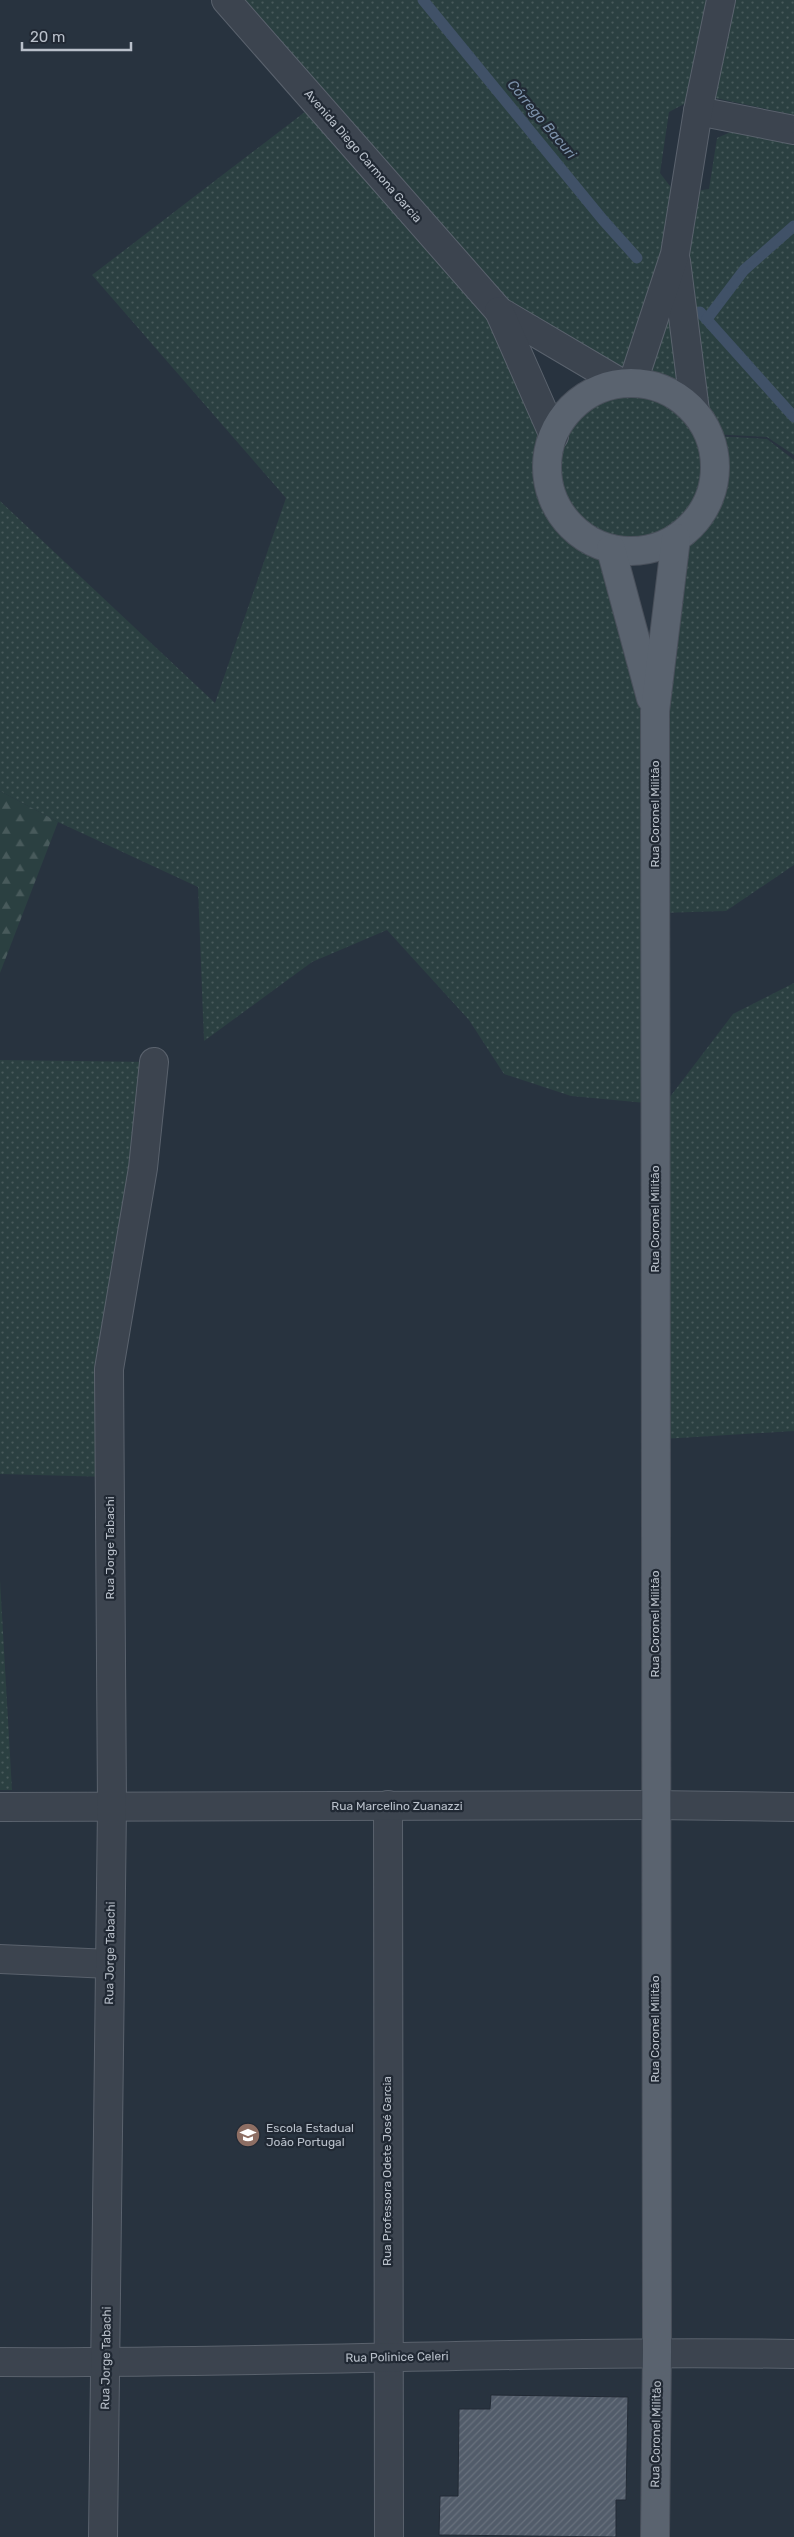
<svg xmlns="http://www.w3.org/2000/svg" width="794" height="2537" viewBox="0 0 794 2537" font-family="Rubik,sans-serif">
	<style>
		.grass { fill: url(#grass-dots) }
		.forest { fill: url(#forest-firs) }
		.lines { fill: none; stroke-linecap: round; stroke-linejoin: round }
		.stream { stroke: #405167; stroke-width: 11 }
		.building { fill: url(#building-hatch); stroke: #232b36 }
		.minor-casing { stroke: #5a626d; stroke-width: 30 }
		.major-casing { stroke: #49505b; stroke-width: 30 }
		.minor { stroke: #3c444f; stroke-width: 28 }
		.major { stroke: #5a636f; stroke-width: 28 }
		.labels { text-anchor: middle; stroke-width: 4.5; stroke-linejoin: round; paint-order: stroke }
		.street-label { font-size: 12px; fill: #b9c0ca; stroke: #212934 }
		.poi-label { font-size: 12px; fill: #b9c0ca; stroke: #212934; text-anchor: start }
		.water-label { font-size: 14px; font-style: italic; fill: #7c91aa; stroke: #212934 }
	</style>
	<defs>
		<pattern id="grass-dots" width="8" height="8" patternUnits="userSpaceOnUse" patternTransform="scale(1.25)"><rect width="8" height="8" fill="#2b4041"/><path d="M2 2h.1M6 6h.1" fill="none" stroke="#485a5b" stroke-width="1.8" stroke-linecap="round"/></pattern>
		<pattern id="forest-firs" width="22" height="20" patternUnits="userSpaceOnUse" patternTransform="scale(1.25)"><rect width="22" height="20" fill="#2b4041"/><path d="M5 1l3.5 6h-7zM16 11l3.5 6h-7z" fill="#485a5b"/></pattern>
		<pattern id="building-hatch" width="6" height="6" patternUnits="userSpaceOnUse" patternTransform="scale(1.25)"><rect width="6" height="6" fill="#525c6a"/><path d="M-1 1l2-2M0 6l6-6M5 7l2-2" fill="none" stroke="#69727e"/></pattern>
	</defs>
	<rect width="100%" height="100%" fill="#28333f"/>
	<g class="grass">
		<path d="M236 0H794V115L701 95 669 112 660 173 676 194 709 189 717 138 735 130 794 143V455L767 437 711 434C689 398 677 388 636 379L502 308Z"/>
		<polygon points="310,108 491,313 545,437 539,461 540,484 548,507 562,527 581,542 603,550 647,713 646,1103 571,1096 504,1074 469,1020 387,930 312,962 204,1041 198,887 58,822 0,791 0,501 215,703 286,498 92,275"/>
		<circle cx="631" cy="467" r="84"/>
		<path d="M714 436 767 439 794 460V865L726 911 659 913 660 711 680 538C717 505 724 485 714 436Z"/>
		<polygon points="794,983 794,1431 663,1439 663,1106 733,1014"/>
		<polygon points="0,1060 154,1062 109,1477 0,1474"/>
		<polygon points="0,1580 12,1790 0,1790"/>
	</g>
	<polygon class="forest" points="0,791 58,822 0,973"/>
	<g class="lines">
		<g class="stream">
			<polyline points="423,0 603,220 637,258"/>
			<polyline points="700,312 794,417"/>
			<polyline points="707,319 744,270 794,226"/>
		</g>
	</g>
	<polygon class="building" points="491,2395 628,2397 626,2500 616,2500 616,2537 439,2535 440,2496 458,2496 459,2409 490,2409"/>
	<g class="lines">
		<g class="minor-casing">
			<g id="minor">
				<polyline points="226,0 499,311 621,383"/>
				<polyline points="698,111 794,130"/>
				<polyline points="676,261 695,411"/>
				<polyline points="499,311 554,436"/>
				<polyline points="633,382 675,254 698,111 721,0"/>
				<polyline points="388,1805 389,2537"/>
				<polyline points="0,1807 655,1805 794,1807"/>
				<polyline points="0,1959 110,1964"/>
				<path d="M0 2362C265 2364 529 2350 794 2354"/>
				<polyline points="103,2537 112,1807 109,1369 143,1168 154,1062"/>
			</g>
		</g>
		<g class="major-casing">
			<g id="major">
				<circle cx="631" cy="467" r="84"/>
				<polyline points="611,549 651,698"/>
				<polyline points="655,2537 657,2352 655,711 676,538"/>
			</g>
		</g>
		<use href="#minor" class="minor"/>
		<use href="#major" class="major"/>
	</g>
	<defs>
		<g id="school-disc" transform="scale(1.25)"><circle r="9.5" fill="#8d6e63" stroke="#212934"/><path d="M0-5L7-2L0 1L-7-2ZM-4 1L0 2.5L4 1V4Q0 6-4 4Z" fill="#fff"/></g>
	</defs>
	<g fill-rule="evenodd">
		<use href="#school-disc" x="248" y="2135"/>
	</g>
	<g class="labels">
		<g class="street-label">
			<text transform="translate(363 156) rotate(49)" y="4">Avenida Diego Carmona Garcia</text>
			<text transform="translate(655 814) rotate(-90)" y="4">Rua Coronel Militão</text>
			<text transform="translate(655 1219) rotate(-90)" y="4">Rua Coronel Militão</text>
			<text transform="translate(110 1548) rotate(-90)" y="4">Rua Jorge Tabachi</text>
			<text transform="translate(655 1624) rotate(-90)" y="4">Rua Coronel Militão</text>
			<text x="397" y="1810">Rua Marcelino Zuanazzi</text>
			<text transform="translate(110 1953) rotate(-89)" y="4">Rua Jorge Tabachi</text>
			<text transform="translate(655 2029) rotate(-90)" y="4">Rua Coronel Militão</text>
			<text transform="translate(387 2171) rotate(-90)" y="4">Rua Professora Odete José Garcia</text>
			<text transform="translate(397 2357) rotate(-1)" y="4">Rua Polinice Celeri</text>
			<text transform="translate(106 2358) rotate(-89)" y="4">Rua Jorge Tabachi</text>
			<text transform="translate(656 2434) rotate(-89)" y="4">Rua Coronel Militão</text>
		</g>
		<g class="poi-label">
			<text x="266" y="2132">Escola Estadual<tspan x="266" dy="14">João Portugal</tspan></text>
		</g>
		<g class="water-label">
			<text transform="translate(542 119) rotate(50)" y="5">Córrego Bacuri</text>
		</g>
	</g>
	<path d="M22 42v8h109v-8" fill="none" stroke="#b9c0ca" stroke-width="2.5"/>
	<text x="30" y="42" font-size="15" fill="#b9c0ca" stroke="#212934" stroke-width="4" paint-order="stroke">20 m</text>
</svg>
